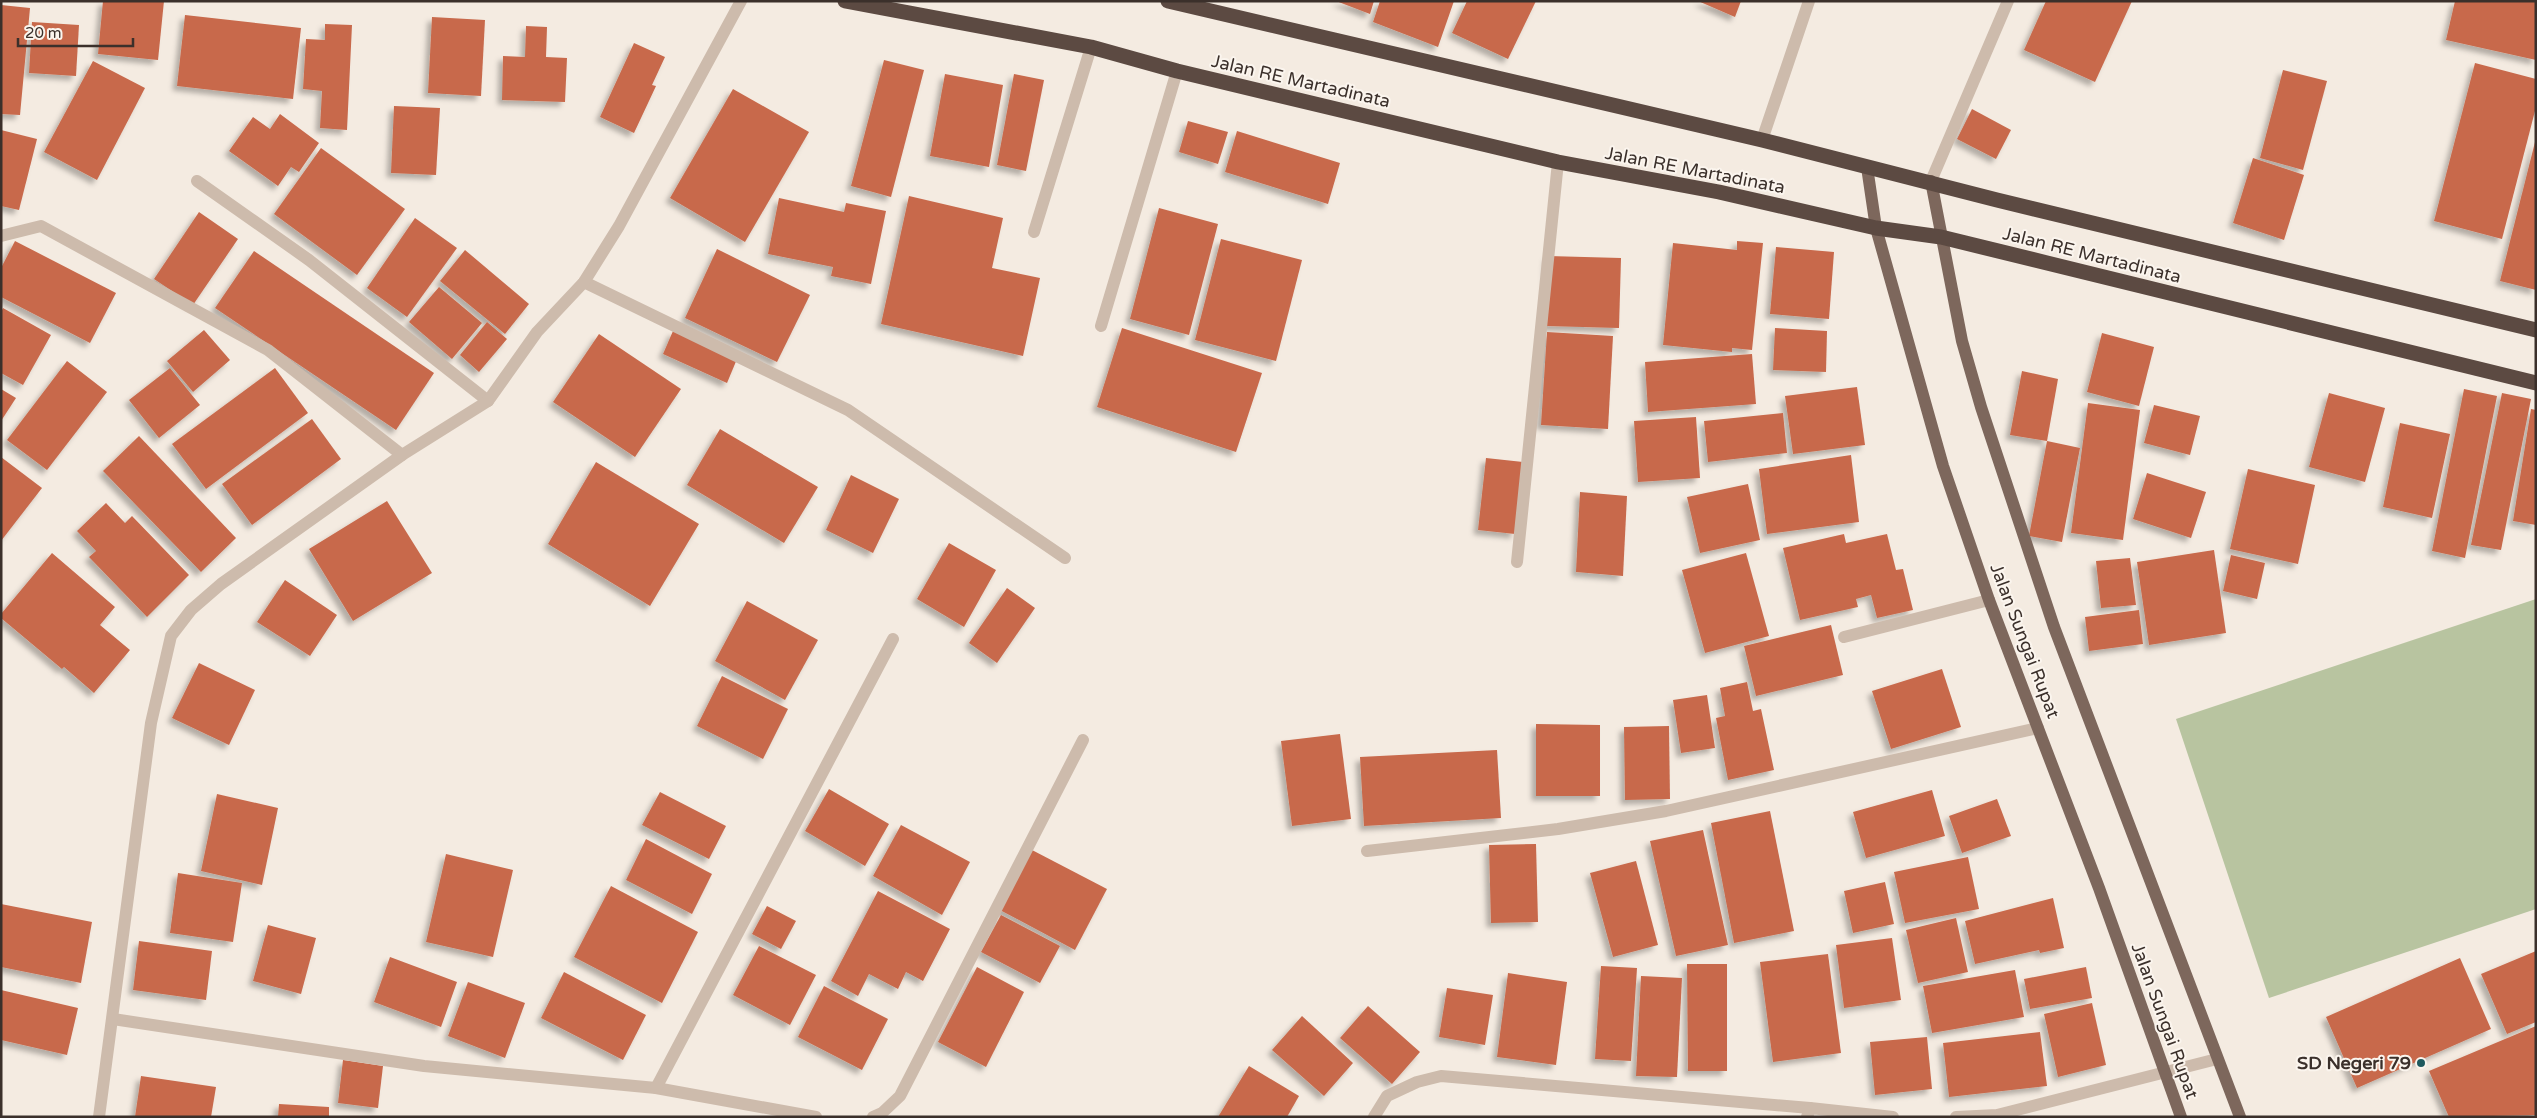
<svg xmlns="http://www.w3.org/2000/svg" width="2537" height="1118" viewBox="0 0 2537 1118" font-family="'Varela Round',sans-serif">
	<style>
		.green { fill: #b8c4a0 }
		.building { fill: #c8694b; filter: url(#shadow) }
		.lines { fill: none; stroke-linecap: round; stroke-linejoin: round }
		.minor { stroke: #cdbbac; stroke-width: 12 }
		.major { stroke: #7d675c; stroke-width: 12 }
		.highway { stroke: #5c4a42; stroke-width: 15 }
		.poi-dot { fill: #1f5a5e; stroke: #fbf5ee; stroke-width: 2 }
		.labels { text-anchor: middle; stroke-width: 4; stroke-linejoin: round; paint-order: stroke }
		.street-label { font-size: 18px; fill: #3b302b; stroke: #fbf5ee }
		.poi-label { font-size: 18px; font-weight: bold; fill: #3b302b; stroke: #fbf5ee; text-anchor: end }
	</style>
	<defs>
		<filter id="shadow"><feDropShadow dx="-4.5" dy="4.5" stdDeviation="2.5" flood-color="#0004"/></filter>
	</defs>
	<rect width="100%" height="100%" fill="#f4ebe1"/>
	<polygon class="green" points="2536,599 2536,909 2269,998 2176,719"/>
	<g class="building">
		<polygon points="103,1 164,1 158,60 98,54"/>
		<polygon points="1336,1 1374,1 1370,14"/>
		<polygon points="1380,1 1454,1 1438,47 1373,22"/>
		<polygon points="1467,1 1536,1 1508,59 1452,33"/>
		<polygon points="1698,1 1741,1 1735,17"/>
		<polygon points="2046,1 2132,1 2095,82 2024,50"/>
		<polygon points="2455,1 2536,1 2536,60 2446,40"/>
		<polygon points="1,5 30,8 20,115 1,114"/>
		<polygon points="185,15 301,28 293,99 177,86"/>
		<polygon points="432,17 485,20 481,96 428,93"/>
		<polygon points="32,22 79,25 76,76 29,73"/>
		<polygon points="325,24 352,25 347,130 320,128 322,91 303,89 306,39 325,40"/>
		<polygon points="526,26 547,27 546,57 567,58 565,102 502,100 503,56 525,57"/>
		<polygon points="634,43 665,57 652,85 656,86 634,133 600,117"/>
		<polygon points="884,60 924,70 891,197 851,186"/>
		<polygon points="93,61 145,88 97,180 44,152"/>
		<polygon points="2475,63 2536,79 2536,107 2502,239 2434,221"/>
		<polygon points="2283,70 2327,81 2303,170 2260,158"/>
		<polygon points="945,74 1003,85 989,167 930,156"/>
		<polygon points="1014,74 1044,80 1026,171 997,165"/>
		<polygon points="733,89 809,132 745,242 670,198"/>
		<polygon points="394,106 440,108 436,175 391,173"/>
		<polygon points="1972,109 2011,130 1996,159 1957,139"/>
		<polygon points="280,114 319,143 299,172 291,167 278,186 229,151 253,117 270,129"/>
		<polygon points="1188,121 1228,132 1218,164 1179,152"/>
		<polygon points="1,130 37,139 19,210 1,206"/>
		<polygon points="1237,131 1340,163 1328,204 1225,172"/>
		<polygon points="2535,142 2536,142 2536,290 2500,281"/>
		<polygon points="321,148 405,209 357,275 274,214"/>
		<polygon points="2253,158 2304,175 2284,240 2233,223"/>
		<polygon points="909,196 1003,218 992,268 1040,278 1023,356 881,324"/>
		<polygon points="779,198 844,212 846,203 886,211 871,284 831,276 833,267 768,254"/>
		<polygon points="1159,208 1218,224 1189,335 1130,319"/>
		<polygon points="199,212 238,239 193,305 154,279"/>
		<polygon points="415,218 457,248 407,317 367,288"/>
		<polygon points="1221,239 1302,260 1276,361 1195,340"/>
		<polygon points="15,241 116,293 90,343 1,297 1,268"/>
		<polygon points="1737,241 1763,243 1752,350 1732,348 1732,352 1663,345 1673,243 1737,250"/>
		<polygon points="1776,247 1834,252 1829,319 1770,314"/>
		<polygon points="717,249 810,295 777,362 685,318"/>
		<polygon points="465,250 529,304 505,334 440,281"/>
		<polygon points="254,251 434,373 396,430 215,308"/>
		<polygon points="1548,256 1621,258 1619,328 1547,326"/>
		<polygon points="439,287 482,323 452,359 409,322"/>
		<polygon points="3,308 51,335 23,385 1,373 1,312"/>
		<polygon points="487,322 507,339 479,372 460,355"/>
		<polygon points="1122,328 1262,373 1236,452 1097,407"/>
		<polygon points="1775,328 1827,331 1826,372 1773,370"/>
		<polygon points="204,330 230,360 193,392 167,361"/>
		<polygon points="673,331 737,359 727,383 663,354"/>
		<polygon points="1547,332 1613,336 1608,429 1541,425"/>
		<polygon points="2102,333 2154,347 2139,406 2087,392"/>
		<polygon points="599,334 681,389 635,457 553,402"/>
		<polygon points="1752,354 1756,404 1648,412 1645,362"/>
		<polygon points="67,361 107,392 47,470 7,440"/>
		<polygon points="170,368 200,405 159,438 129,400"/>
		<polygon points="275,368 308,413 206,489 172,444"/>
		<polygon points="2022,371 2058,379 2047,441 2010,435"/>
		<polygon points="1857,387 1865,445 1793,454 1785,396"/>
		<polygon points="1,389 16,398 1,421"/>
		<polygon points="2464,389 2497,396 2465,558 2432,551"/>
		<polygon points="2329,393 2385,408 2365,482 2309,467"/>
		<polygon points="2502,393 2531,399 2501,550 2471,545"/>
		<polygon points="2088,403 2140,410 2123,540 2071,533"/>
		<polygon points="2154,405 2200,416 2190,455 2144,443"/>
		<polygon points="2531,409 2536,410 2536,525 2513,521"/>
		<polygon points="1783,413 1787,453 1708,462 1704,421"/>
		<polygon points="1696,417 1700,478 1638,482 1634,421"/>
		<polygon points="312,419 341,459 252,525 222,484"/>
		<polygon points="2400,423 2450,434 2432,518 2383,507"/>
		<polygon points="720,429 818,487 784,543 687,485"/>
		<polygon points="139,436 236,538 201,572 103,471"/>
		<polygon points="2047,441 2080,448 2062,542 2029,536"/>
		<polygon points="1851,455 1859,522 1767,534 1759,469"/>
		<polygon points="1,457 42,488 1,541"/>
		<polygon points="1486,458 1523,462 1515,534 1478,530"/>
		<polygon points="596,462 699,524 650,606 548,544"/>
		<polygon points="2248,469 2315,485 2298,564 2230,549"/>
		<polygon points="2147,473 2206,492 2191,538 2133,519"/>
		<polygon points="851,475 899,499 873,553 826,530"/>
		<polygon points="1748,484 1760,540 1700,553 1687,497"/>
		<polygon points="1580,492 1627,496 1623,576 1576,572"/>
		<polygon points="387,501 432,573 353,621 309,549"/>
		<polygon points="106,503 125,523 132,516 189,575 147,617 89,557 96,551 77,531"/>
		<polygon points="1844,534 1846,543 1887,534 1896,570 1903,569 1913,610 1877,618 1871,595 1856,599 1858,607 1800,620 1783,548"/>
		<polygon points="949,543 996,570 964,627 917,599"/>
		<polygon points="2214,550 2226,633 2149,645 2137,562"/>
		<polygon points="52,553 115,607 100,625 130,650 94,693 64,667 62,669 1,618 1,614"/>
		<polygon points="1746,553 1769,636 1705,653 1682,570"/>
		<polygon points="2231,555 2265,563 2257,599 2223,591"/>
		<polygon points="2130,558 2136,605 2101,608 2096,561"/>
		<polygon points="285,580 337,615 310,656 257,622"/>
		<polygon points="1007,588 1035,608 997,663 969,643"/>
		<polygon points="747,601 818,640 785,700 715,661"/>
		<polygon points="2139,610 2143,644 2089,651 2085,617"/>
		<polygon points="1831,625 1843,675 1756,696 1744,646"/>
		<polygon points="199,663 255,690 229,745 172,718"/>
		<polygon points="1942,669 1961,727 1891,749 1872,691"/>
		<polygon points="722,676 788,709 763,759 697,726"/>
		<polygon points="1747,682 1753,711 1761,709 1774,770 1728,780 1716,718 1725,716 1720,688"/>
		<polygon points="1707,695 1715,748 1681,753 1673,700"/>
		<polygon points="1536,724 1600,725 1600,796 1536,796"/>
		<polygon points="1669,726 1670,799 1625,800 1624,727"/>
		<polygon points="1340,734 1351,819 1292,826 1281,741"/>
		<polygon points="1497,750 1501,818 1364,826 1360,757"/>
		<polygon points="829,789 889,824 865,866 805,831"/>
		<polygon points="1932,790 1945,836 1866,858 1853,812"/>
		<polygon points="660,792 726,826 709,859 642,825"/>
		<polygon points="217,794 278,808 262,885 201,871"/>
		<polygon points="1997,799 2011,836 1962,853 1949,816"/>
		<polygon points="1770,811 1794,931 1734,943 1711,823"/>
		<polygon points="901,825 970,862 942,915 873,876"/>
		<polygon points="1703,830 1728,945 1676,956 1650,841"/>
		<polygon points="646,839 712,874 692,914 626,880"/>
		<polygon points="1536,844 1538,922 1491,923 1489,845"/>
		<polygon points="1032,850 1107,889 1075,950 1000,910"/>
		<polygon points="446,854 513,870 493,957 426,942"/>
		<polygon points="1968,857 1979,909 1905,923 1894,872"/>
		<polygon points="1636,861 1658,945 1613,957 1590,873"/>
		<polygon points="178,873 242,883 233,942 170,933"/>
		<polygon points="1885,882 1894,924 1853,933 1844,891"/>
		<polygon points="611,886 698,932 662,1003 574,957"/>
		<polygon points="878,891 950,929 923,981 906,972 898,989 869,974 858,996 831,981"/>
		<polygon points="2053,898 2064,948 2040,953 2039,950 1975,964 1965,921"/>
		<polygon points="1,904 92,922 81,983 1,967"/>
		<polygon points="767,906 796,921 781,949 752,934"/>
		<polygon points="1001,915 1060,946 1040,983 981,952"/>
		<polygon points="1956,918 1968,972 1918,983 1906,930"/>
		<polygon points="268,925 316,938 301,994 253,981"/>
		<polygon points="1892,938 1901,1000 1844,1008 1836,945"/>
		<polygon points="139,941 212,951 206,1000 133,990"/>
		<polygon points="759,946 816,975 790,1025 733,995"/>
		<polygon points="2536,951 2536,1022 2507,1034 2481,974"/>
		<polygon points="1828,954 1841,1053 1773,1062 1760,962"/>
		<polygon points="390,957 457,982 441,1027 374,1002"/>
		<polygon points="2460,958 2491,1029 2357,1088 2326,1017"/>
		<polygon points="1687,964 1727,964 1727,1071 1688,1071"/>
		<polygon points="1601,966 1637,968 1631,1061 1595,1059"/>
		<polygon points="977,967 1024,992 986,1067 938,1042"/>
		<polygon points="2086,967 2092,998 2030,1009 2024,979"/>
		<polygon points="2015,970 2024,1017 1932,1033 1923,986"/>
		<polygon points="564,972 646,1015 623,1060 541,1018"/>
		<polygon points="1508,973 1567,982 1556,1065 1497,1057"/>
		<polygon points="1641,976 1682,978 1677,1077 1636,1076"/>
		<polygon points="468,982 525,1003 505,1058 448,1036"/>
		<polygon points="824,986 888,1019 862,1070 798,1037"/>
		<polygon points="1447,988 1493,995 1485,1045 1439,1037"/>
		<polygon points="1,990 78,1008 67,1055 1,1040"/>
		<polygon points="2092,1003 2106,1065 2058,1077 2044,1014"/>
		<polygon points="1368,1006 1420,1052 1392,1084 1340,1038"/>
		<polygon points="1302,1016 1353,1063 1324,1096 1272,1050"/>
		<polygon points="2536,1026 2536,1115 2449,1117 2429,1071"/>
		<polygon points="2040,1032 2047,1086 1949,1097 1943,1043"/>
		<polygon points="1927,1037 1932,1089 1875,1095 1870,1042"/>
		<polygon points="343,1060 383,1066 378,1108 338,1103"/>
		<polygon points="1249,1066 1299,1096 1287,1117 1218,1117"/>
		<polygon points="141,1076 216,1087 211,1117 135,1117"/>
		<polygon points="279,1104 329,1107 329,1117 278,1117"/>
	</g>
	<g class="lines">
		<g class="minor">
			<polyline points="1762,140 1809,1"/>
			<polyline points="197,181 309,260 488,401"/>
			<polyline points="1931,181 2008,1"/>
			<polyline points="1034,232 1091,47"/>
			<polyline points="1,236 41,226 268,350 402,455"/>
			<polyline points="584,282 848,410 1065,558"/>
			<polyline points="1101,326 1177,71"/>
			<polyline points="1517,562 1558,162"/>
			<polyline points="1844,637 1989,600"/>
			<polyline points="1367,851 1558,829 1666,811 2038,728"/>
			<polyline points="113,1019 424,1066 656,1088 816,1117"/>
			<polyline points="656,1088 893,639"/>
			<polyline points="99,1117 151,723 171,636 191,610 221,584 402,455 488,401 537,332 584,282 619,226 741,1"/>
			<polyline points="873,1117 882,1113 900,1096 1083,740"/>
			<polyline points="1374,1117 1387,1096 1417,1082 1441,1076 1810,1108"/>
			<polyline points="1807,1117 1810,1108 1893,1117"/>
			<polyline points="1956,1117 1997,1115 2217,1059"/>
		</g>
		<g class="major">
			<polyline points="1867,167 1876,228 1943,466 1989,600 2099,888 2181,1117"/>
			<polyline points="1931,181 1962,341 1981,407 2054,627 2240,1117"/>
		</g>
		<g class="highway">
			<polyline points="845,1 1091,47 1177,71 1558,162 1719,192 1876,228 1941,237 2536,383"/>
			<polyline points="1168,1 1762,140 1997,200 2536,330"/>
		</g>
	</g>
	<circle class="poi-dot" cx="2421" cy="1063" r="5"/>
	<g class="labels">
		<g class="street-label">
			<text transform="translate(1301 81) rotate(13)" y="6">Jalan RE Martadinata</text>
			<text transform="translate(1695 170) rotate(11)" y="6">Jalan RE Martadinata</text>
			<text transform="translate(2092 255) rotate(14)" y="6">Jalan RE Martadinata</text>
			<text transform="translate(2025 641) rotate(69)" y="6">Jalan Sungai Rupat</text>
			<text transform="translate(2165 1021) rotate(70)" y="6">Jalan Sungai Rupat</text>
		</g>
		<g class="poi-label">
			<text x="2411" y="1069">SD Negeri 79</text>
		</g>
	</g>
	<rect width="2537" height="1118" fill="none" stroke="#3b302b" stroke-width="5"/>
	<path d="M18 38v8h115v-8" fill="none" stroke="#3b302b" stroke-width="2.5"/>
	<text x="25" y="38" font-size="15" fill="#3b302b" stroke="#fbf5ee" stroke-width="4" paint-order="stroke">20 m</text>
</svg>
